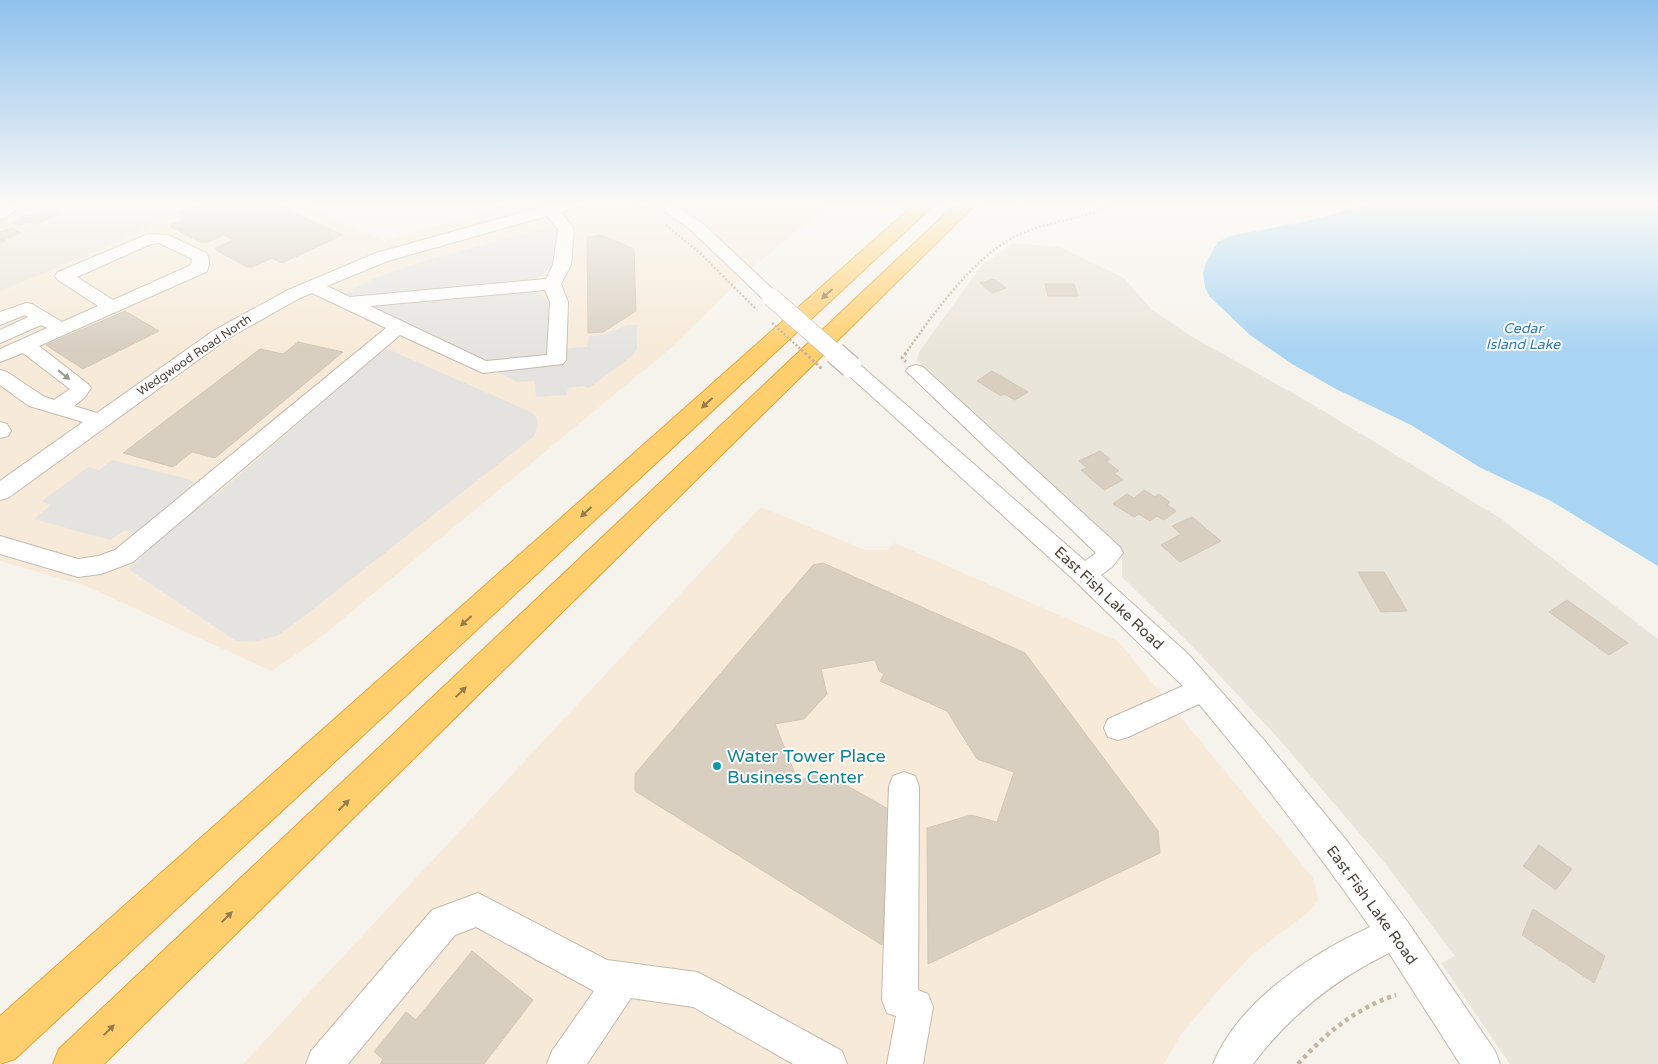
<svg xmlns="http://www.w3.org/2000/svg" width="1658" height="1064" viewBox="0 0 1658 1064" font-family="'Varela Round',sans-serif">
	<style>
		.residential { fill: #eae5da }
		.commercial { fill: #f7ead8 }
		.parking { fill: #e5e3e0 }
		.water { fill: #a9d4f2 }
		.building { fill: #d8cfc1; stroke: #d3c7b4 }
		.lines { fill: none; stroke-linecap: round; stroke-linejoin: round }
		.minor-casing { stroke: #c2bbae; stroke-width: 2 }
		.highway-casing { stroke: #e0a43c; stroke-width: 2 }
		.path-far2 { stroke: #c4b79f; stroke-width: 2.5; stroke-dasharray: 2 2; stroke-linecap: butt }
		.path-far1 { stroke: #c4b79f; stroke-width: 3; stroke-dasharray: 2.5 2.5; stroke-linecap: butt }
		.path { stroke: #c4b79f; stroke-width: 4.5; stroke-dasharray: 4 4; stroke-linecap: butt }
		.minor { fill: #fff; fill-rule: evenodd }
		.highway { fill: #ffcf6e; fill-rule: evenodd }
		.minor-bridge-far1-casing { stroke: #c2bbae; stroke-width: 19; stroke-linecap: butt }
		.minor-bridge-casing { stroke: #c2bbae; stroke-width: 24; stroke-linecap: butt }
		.path-bridge-far1 { stroke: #c4b79f; stroke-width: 2.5; stroke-dasharray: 2 2; stroke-linecap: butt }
		.path-bridge { stroke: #c4b79f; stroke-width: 3; stroke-dasharray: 2.5 2.5; stroke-linecap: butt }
		.minor-bridge-far1 { stroke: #fff; stroke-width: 18 }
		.minor-bridge { stroke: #fff; stroke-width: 21 }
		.oneway { fill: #937c4e }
		.oneway2 { fill: #9c9892 }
		.culture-dot { fill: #0f9aa8; stroke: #fff; stroke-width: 2 }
		.labels { text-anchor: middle; stroke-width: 4; stroke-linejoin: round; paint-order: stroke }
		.far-street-label { font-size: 12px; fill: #4b4439; stroke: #fff }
		.far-water-label { font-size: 14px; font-style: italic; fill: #2e7ab2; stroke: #fff }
		.street-label { font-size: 15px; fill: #4b4439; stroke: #fff }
		.near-culture-label { font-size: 18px; fill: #0d838f; stroke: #fff; text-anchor: start }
	</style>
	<rect width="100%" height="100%" fill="#f6f3ec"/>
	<g class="residential">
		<polygon points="0,202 201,202 101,249 0,292"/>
		<polygon points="1013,243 1060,247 1124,278 1151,309 1189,335 1305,400 1500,518 1658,639 1658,1064 1510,1064 1441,963 1455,956 1384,862 1279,739 1191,645 1122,577 1122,556 1117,547 917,361 919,352 982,265"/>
	</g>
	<g class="commercial">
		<polygon points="201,202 301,202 383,241 522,202 831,202 752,268 672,347 316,641 271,671 86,586 0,561 0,292 93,253"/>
		<polygon points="761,507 865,550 887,550 895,543 1118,641 1313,878 1318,900 1310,911 1254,953 1223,985 1181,1034 1164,1064 243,1064"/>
	</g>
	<g class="parking">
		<polygon points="551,226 557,235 556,264 530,283 530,289 540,294 552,304 547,350 587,347 589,336 603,335 627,325 637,325 637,349 632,356 589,388 583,386 568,388 567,395 536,397 535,381 517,382 344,294 373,279 411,265"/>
		<polygon points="385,348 531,412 537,418 538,426 534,436 298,621 277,636 253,642 236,641 128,569 139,560 156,542 126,530 110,540 34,519 51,505 42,501 88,467 99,470 112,460 188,479 214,497"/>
	</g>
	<polygon class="water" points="1377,202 1658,202 1658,566 1551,501 1481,468 1411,425 1336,389 1292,364 1250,335 1209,296 1205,287 1203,273 1206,262 1218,242 1230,236 1308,221"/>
	<g class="building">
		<polygon points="206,202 270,202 343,235 282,263 272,258 253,267 247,267 216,250 218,249 215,248 234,240 224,235 206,243 200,242 171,227 174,226 171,225 189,217 180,213"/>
		<polygon points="44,210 59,212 38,224 27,222 23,225 11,223 27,214 35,216"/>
		<polygon points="12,228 21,233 2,240 5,241 0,243 0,232"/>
		<polygon points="601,235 634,249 636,311 603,332 588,333 587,237"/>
		<polygon points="994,279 1006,288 992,293 980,283"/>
		<polygon points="1045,284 1074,284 1078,296 1048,296"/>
		<polygon points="125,311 159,331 83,369 46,345"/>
		<polygon points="298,342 343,352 215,458 192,452 173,467 123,453 260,349 283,354"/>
		<polygon points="992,371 1028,392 1015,400 1004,394 1001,396 977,381"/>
		<polygon points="1100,451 1110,459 1106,461 1119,471 1114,473 1123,480 1104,490 1081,470 1087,468 1079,461"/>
		<polygon points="1144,490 1155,497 1158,494 1170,502 1167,505 1176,511 1164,520 1157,516 1150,521 1139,514 1134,517 1113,504 1127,494 1134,498"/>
		<polygon points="1192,517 1221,541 1180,562 1161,545 1181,534 1172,526"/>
		<polygon points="823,563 1025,653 1158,831 1160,853 928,964 927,828 971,815 997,822 1014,772 977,759 947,711 880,681 884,674 879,671 875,660 821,669 827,694 804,719 775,724 798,781 823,772 890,810 882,945 635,791 635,774 813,565"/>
		<polygon points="1358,572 1384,572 1407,611 1381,612"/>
		<polygon points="1567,600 1628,643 1609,655 1549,612"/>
		<polygon points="1539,845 1572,869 1556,890 1523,866"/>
		<polygon points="1533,909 1605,956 1594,983 1522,935"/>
		<polygon points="472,951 533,1000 484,1064 380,1064 383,1059 374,1052 406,1012 416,1020"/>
	</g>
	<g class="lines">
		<g class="minor-casing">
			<g id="minor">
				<polygon points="7,202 25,202 6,217 0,219 0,207"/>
				<path d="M537 202 554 204 586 202 584 205 561 212 574 229 571 265 561 284 568 302 566 360 563 364 483 373 400 335 133 562 101 574 78 577 0 554V536L78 559 98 556 115 550 386 328 312 293 300 298 227 339 8 498 0 500V481L83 422 29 406 0 385V370L7 372 43 396 54 400 70 389 23 353 0 362V349L47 328 41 325 0 343V330L28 317 25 315 0 325V312L26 303 32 304 62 322 98 306 58 280 55 276 58 272 148 234 168 235 206 253C210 259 210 266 206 272L39 346 88 384 91 388 85 397 74 406 97 413 213 331 288 290 376 253 541 207ZM547 216 558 229 553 265 546 279 350 297 327 286 388 261ZM159 243 192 259 191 265 113 300 77 277 151 244ZM545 290 550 302 547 355 486 361 370 306Z"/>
				<polygon points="652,202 671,202 703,224 777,293 780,297 777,301 771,302 765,301 691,230"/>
				<path d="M851 361 858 363 1085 561 1096 553 906 371 909 367 916 365 923 367 1120 547 1123 553 1112 567 1101 575 1188 654 1264 740 1347 841 1407 921 1495 1051 1500 1064H1460L1389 953C1334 980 1290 1015 1253 1064H1213C1238 1002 1312 953 1370 927 1316 850 1259 776 1199 704L1128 737 1118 740 1108 737 1104 728 1108 719 1183 686 1075 581 844 371 841 367 844 363Z"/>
				<polygon points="0,422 7,424 11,431 8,436 0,438"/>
				<polygon points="904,772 915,776 919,786 918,990 928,994 933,1007 923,1064 887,1064 896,1016 887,1013 882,1000 889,786 893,776"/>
				<polygon points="478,893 607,960 697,972 709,978 842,1051 847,1064 793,1064 693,1007 631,998 587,1064 547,1064 552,1051 594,991 476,927 455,935 348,1064 306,1064 311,1051 432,910"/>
			</g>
		</g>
		<g class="highway-casing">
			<g id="highway">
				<polygon points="917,202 937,202 15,1059 0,1064 0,1016"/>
				<polygon points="958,202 978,202 104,1064 53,1064 59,1049"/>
			</g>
		</g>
		<g class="path-far2">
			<polyline points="502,202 502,211"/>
			<polyline points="635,202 647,210"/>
			<polyline points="666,225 701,254 757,310"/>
			<path d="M905 354C935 312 977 250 1027 231 1057 220 1087 219 1114 202"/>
		</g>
		<polyline class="path-far1" points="906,353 902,358 906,362"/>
		<path class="path" d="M1298 1064C1326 1033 1356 1008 1396 995"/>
		<use href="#minor" class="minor"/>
		<use href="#highway" class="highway"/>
		<g class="minor-bridge-far1-casing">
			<polyline id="minor-bridge-far1" points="771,297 836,354"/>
		</g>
		<g class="minor-bridge-casing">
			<polyline id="minor-bridge" points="835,353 851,367"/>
		</g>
		<polyline class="path-bridge-far1" points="772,323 806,354"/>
		<polyline class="path-bridge" points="805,353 822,369"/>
		<use href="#minor-bridge-far1" class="minor-bridge-far1"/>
		<use href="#minor-bridge" class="minor-bridge"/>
	</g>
	<defs><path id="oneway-solid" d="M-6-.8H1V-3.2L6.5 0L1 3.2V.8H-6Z" transform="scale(1.25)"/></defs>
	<g class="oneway">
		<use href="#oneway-solid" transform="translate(827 294) rotate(138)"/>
		<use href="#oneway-solid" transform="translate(707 403) rotate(138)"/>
		<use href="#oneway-solid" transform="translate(586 512) rotate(138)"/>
		<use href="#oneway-solid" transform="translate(466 621) rotate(138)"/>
		<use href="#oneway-solid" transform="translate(461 692) rotate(-44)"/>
		<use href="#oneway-solid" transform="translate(344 805) rotate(-44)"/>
		<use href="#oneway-solid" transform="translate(227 917) rotate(-44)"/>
		<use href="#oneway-solid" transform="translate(109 1030) rotate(-44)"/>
	</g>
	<use class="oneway2" href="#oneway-solid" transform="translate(64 375) rotate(38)"/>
	<linearGradient id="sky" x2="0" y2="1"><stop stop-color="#8fc1ec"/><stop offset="0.58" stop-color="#fbfaf6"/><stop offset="1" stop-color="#fbfaf6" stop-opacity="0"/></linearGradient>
	<rect width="1658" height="351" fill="url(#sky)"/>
	<circle class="culture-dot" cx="717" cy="766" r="5"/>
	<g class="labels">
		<g class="far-street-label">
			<text transform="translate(194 355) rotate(-34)" y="4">Wedgwood Road North</text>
		</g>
		<g class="far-water-label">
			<text x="1523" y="333">Cedar<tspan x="1523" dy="16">Island Lake</tspan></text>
		</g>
		<g class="street-label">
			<text transform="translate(1109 598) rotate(43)" y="5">East Fish Lake Road</text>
			<text transform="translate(1372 905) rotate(54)" y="5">East Fish Lake Road</text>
		</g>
		<g class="near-culture-label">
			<text x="727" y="762">Water Tower Place<tspan x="727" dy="21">Business Center</tspan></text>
		</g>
	</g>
</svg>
